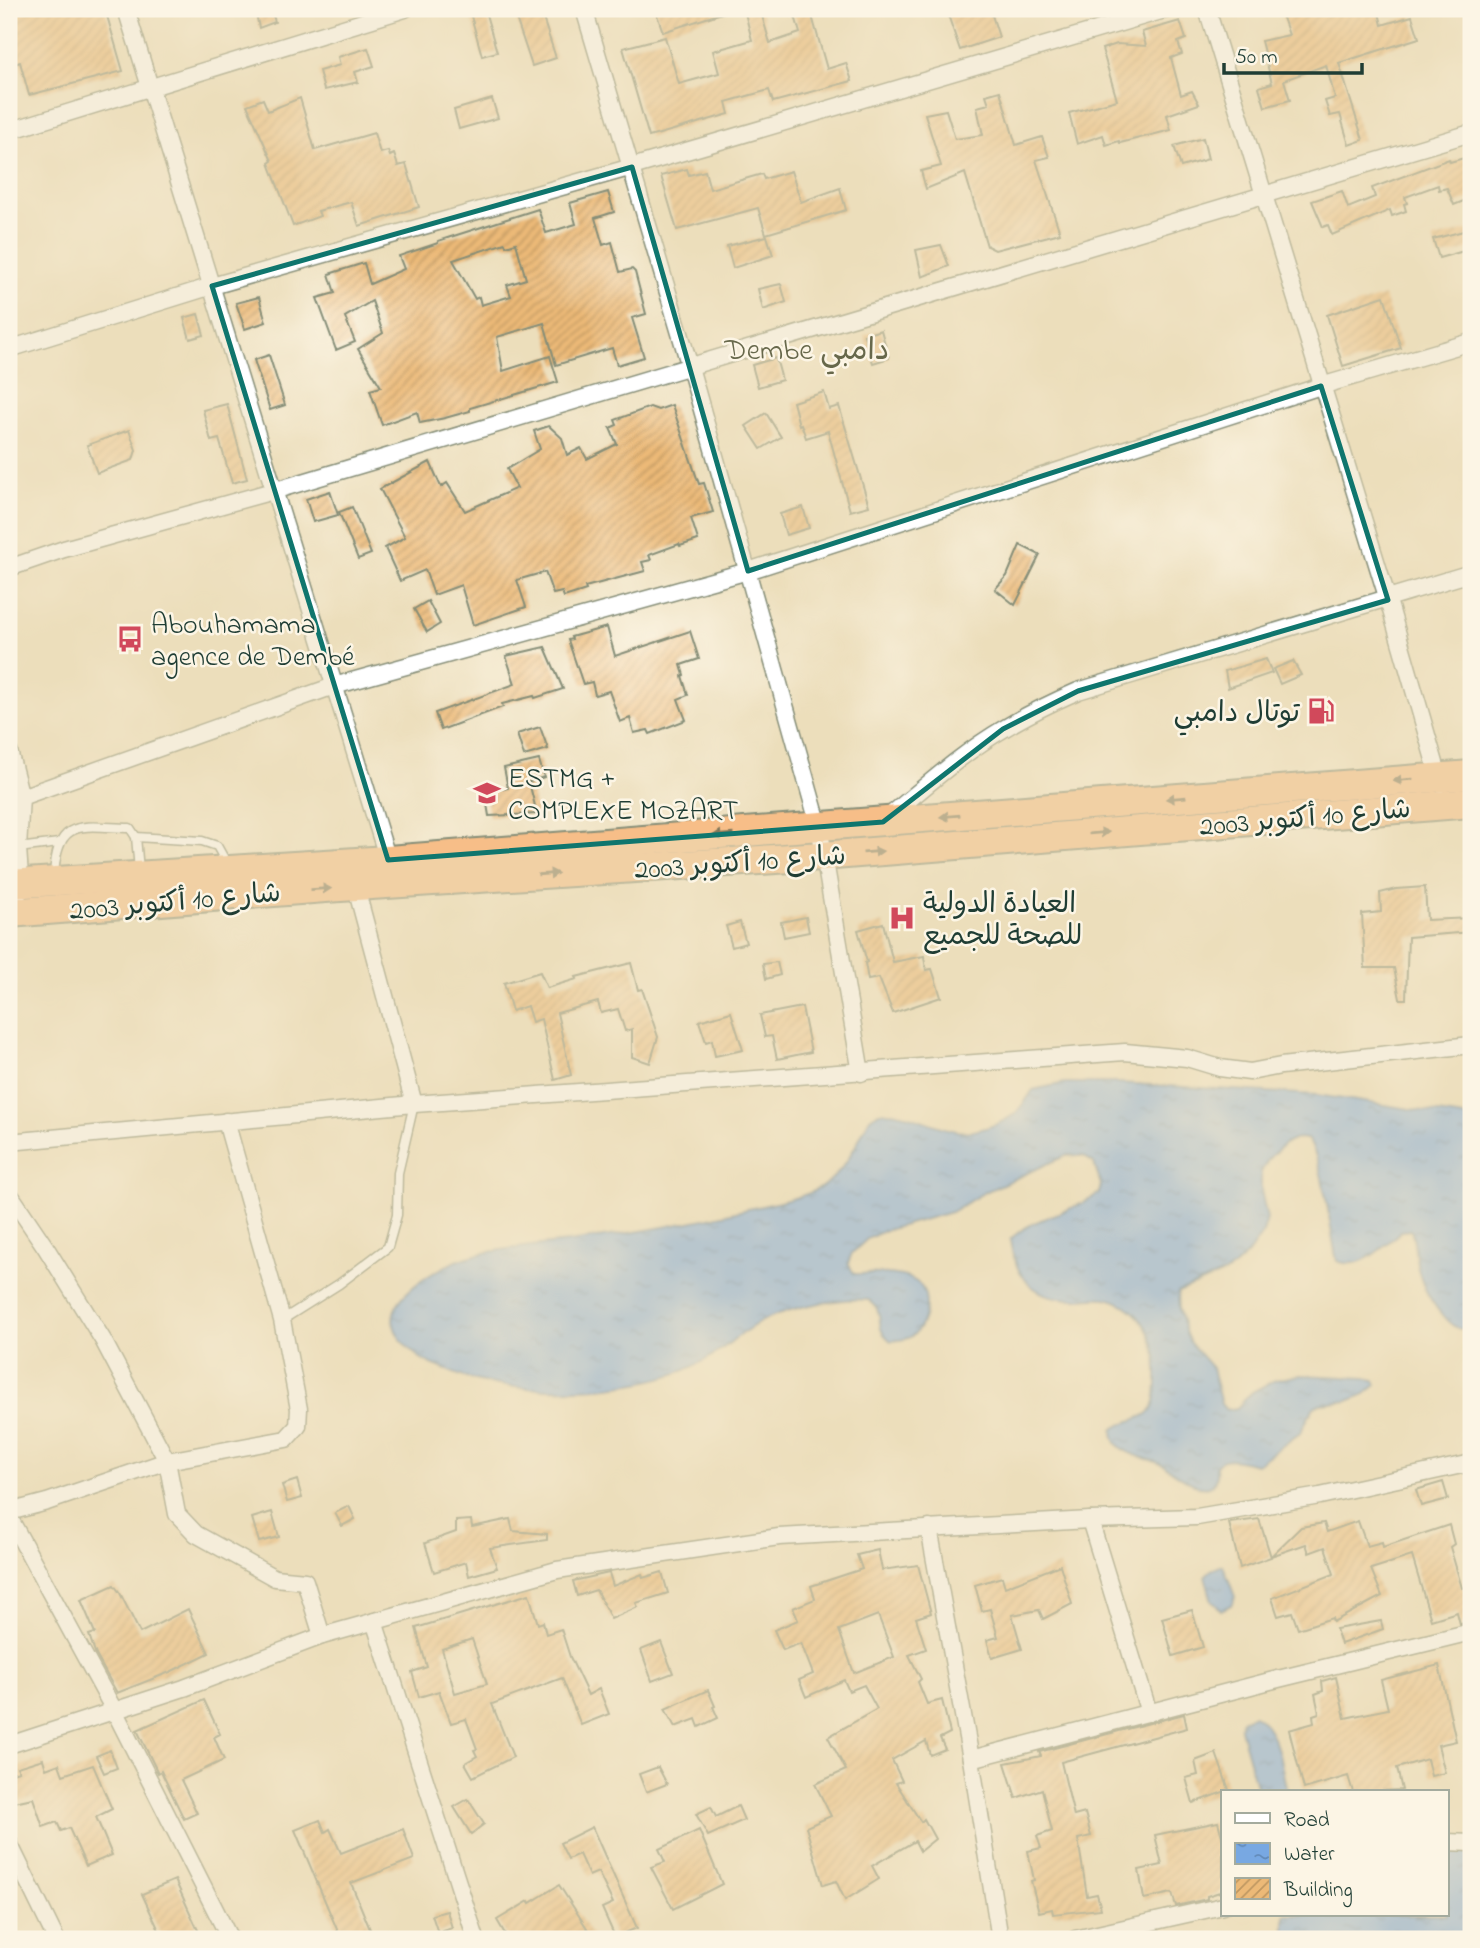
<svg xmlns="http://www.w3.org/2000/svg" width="1480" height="1948" viewBox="0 0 1480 1948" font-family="'Indie Flower','Playpen Sans Arabic',sans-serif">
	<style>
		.water { fill: url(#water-ripples); stroke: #4c728b; stroke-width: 2 }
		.building { fill: url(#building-hatch); fill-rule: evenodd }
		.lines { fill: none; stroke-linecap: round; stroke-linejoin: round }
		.lane-casing { stroke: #868e78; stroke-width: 11 }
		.street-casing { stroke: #868e78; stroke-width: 19 }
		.highway-casing { stroke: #868e78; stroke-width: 32 }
		.lane { stroke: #fff; stroke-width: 8 }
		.street { stroke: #fff; stroke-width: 16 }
		.highway { stroke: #f7be88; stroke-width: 28 }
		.oneway { fill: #80775a }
		.marked { fill: none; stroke: #0f766e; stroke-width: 5; stroke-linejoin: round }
		.labels { text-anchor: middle; stroke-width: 5; stroke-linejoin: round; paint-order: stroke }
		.poi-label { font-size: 28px; fill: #1f3d34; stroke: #fcf5e5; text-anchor: start }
		.street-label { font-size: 28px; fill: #1f3d34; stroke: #fcf5e5 }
		.neighbourhood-label { font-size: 30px; fill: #67684b; stroke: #fcf5e5 }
	</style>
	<defs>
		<pattern id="water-ripples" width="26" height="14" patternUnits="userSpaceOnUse" patternTransform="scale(1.75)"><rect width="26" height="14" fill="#78a8e2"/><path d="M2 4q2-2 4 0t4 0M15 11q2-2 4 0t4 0" fill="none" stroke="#628ab8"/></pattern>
		<pattern id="building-hatch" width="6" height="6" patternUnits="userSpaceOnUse" patternTransform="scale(1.75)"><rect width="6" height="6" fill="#ecb977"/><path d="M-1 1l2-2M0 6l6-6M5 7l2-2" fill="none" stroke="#bf9862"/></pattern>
	</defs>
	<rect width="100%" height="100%" fill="#fcf5e5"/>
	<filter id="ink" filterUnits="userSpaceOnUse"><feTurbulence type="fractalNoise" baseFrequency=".0143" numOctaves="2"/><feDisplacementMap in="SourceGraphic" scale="14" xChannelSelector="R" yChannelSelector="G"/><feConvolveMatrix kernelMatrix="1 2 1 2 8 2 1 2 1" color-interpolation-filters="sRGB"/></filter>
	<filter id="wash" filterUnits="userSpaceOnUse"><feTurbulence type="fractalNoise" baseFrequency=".00686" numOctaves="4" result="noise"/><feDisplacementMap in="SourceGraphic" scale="28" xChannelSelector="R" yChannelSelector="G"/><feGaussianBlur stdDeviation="1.57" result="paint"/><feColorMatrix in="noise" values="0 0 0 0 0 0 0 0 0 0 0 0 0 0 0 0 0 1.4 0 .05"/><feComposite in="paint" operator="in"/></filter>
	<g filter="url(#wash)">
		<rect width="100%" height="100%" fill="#ecdebb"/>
		<g class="water">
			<path d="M1065 1083H1119L1317 1095 1471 1118V1329C1458 1330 1451 1326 1443 1316 1428 1298 1419 1281 1416 1257 1414 1247 1415 1239 1411 1230L1401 1231C1384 1246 1362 1271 1337 1261 1330 1233 1324 1158 1307 1139L1298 1138 1284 1144 1269 1158 1261 1172V1190L1267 1219 1263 1232 1247 1255 1229 1271 1178 1292 1179 1310 1186 1334 1190 1343 1212 1368 1221 1404 1226 1410 1237 1408 1252 1392 1275 1380 1301 1375 1365 1378 1374 1380 1376 1385 1365 1394 1348 1401 1320 1404 1314 1407 1300 1433 1257 1464C1244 1462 1226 1454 1216 1465 1220 1511 1179 1474 1163 1465 1150 1458 1128 1456 1118 1445 1114 1441 1113 1435 1113 1430 1123 1420 1142 1421 1151 1411 1158 1403 1157 1380 1157 1369 1157 1339 1141 1308 1110 1299 1101 1296 1088 1299 1078 1299 1036 1300 1016 1281 1010 1240 1034 1215 1072 1214 1099 1193L1101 1185 1094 1163 1083 1156 1067 1155 985 1192 951 1212 883 1231 867 1239 852 1253 848 1263 854 1274C873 1274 898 1271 915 1281 934 1292 926 1331 908 1338 903 1340 896 1340 891 1341 874 1327 884 1324 877 1309 876 1305 872 1303 869 1300 838 1297 782 1308 755 1325 738 1335 723 1349 707 1359 652 1393 535 1396 475 1380 461 1377 447 1370 434 1365 418 1359 398 1342 394 1325 386 1295 444 1264 468 1257 500 1248 535 1246 569 1242 628 1234 686 1224 744 1210 766 1205 791 1201 812 1192 843 1179 855 1146 870 1118 891 1100 931 1128 957 1131 974 1134 999 1125 1013 1115 1021 1110 1027 1098 1033 1090Z"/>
			<polygon points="1223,1565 1235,1597 1231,1605 1221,1610 1212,1601 1205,1576 1211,1570"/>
			<path d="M1254 1715C1279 1729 1281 1767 1287 1792H1258L1240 1729 1242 1720Z"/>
			<polygon points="1447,1845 1471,1846 1471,1939 1285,1939 1285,1915 1447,1915"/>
		</g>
		<g id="blocks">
			<g class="building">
				<polygon points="9,9 105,9 123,71 29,95 20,62 9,66"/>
				<polygon points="255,9 271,9 275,22 259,28"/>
				<polygon points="513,9 540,9 556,58 532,66"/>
				<polygon points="655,9 725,9 725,12 663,32"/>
				<polygon points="744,9 760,9 770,43 800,33 793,9 810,9 827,69 846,63 852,81 773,102 769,90 726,102 729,114 649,137 623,48 665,37 679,84 719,73 713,51 752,40"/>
				<polygon points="946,9 990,9 999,37 960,50"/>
				<polygon points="1280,9 1378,9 1382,25 1412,16 1419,38 1339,63 1363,140 1349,145 1340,114 1330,116 1325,101 1335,98 1326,65 1284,80 1290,100 1265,107 1259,87 1272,83 1261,41 1289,35"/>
				<polygon points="485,11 497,52 482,56 471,16"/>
				<polygon points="1180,21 1186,39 1178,42 1182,54 1171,58 1181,95 1192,91 1199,104 1167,115 1171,130 1120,143 1119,141 1106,145 1103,135 1077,144 1069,113 1117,100 1102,49 1117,44 1146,46 1142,32"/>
				<polygon points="368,48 374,66 355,72 358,82 324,90 319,71 340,65 338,57"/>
				<polygon points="1000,91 1016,145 1042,137 1049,157 1036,160 1060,233 995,250 987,246 965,173 926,189 921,171 941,166 925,114 946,110 955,139 983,135 977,107 989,104 986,95"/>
				<polygon points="300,98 315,150 374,133 380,153 388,151 390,156 394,154 398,166 406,164 419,207 359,226 351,202 318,211 320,216 293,226 269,163 272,161 247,105 263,99 268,111"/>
				<polygon points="492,99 498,118 459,129 454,110"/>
				<polygon points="1203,138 1208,159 1181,167 1174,146"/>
				<polygon points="1471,156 1471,198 1454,205 1447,188 1439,190 1438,185 1405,197 1407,203 1404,204 1406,211 1392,216 1390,210 1332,235 1328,225 1323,227 1312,201 1342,191 1348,208 1375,197 1372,188 1449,159 1450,162"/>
				<polygon points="687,169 689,175 705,171 710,189 762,174 764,179 791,171 801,202 840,188 846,210 766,234 758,208 677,230 661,176"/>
				<path d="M608 192 614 212 595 218 603 245 612 242 620 272 632 269 635 272 646 314 632 318 644 357 617 365 612 348 556 365 544 323 497 337 503 371 550 356 558 382 470 408V411L445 418 420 423 417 412 382 425 370 390 381 387 358 349 383 333 372 301 345 317 355 342 336 350 317 298 335 293 329 274 364 263 370 284 404 269 399 256 438 243V241L538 209 546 233 576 224 570 203ZM505 243 506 246 516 243 526 279 507 285 511 296 481 305 479 297 475 299 453 260Z"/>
				<polygon points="1471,229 1471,249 1439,258 1433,239"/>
				<polygon points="767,236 773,255 733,268 727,246"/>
				<polygon points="941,245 949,266 922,277 916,250"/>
				<polygon points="781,284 786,302 763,310 758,289"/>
				<polygon points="1384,296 1401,348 1343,366 1327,315"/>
				<polygon points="259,297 266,322 245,329 236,303"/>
				<polygon points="198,314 204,335 190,339 184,318"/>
				<polygon points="881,330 889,358 873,363 864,335"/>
				<polygon points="269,355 285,405 270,410 254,360"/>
				<polygon points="776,358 782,380 758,387 752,365"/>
				<polygon points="824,392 829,409 839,406 869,506 850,511 828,431 806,438 801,424 799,425 793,402"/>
				<polygon points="227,404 247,479 232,483 219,439 211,441 203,410"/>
				<polygon points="672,405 699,484 704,483 713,512 691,518 698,540 680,546 679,544 649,555 651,560 642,562 645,571 585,587 586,590 564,597 562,592 553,594 545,572 517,580 526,607 473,625 461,585 434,595 425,570 400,581 385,548 405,537 380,489 430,462 441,487 447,483 465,511 517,488 507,469 540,449 534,431 549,426 562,438 567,455 581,448 587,459 617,444 610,428 617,425 615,420 650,407 658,410"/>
				<polygon points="766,413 781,437 761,449 746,426"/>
				<polygon points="129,430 136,450 133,460 97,473 87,445"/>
				<polygon points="330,491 338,515 313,522 306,499"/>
				<polygon points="352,507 371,554 358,559 339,512"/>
				<polygon points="803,507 809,528 786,535 780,514"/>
				<polygon points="1020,545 1040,555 1015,605 995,589 1007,576"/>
				<polygon points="428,601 440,624 427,632 414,609"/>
				<polygon points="607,627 615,656 690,631 699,659 681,665 684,675 682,676 688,695 678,699 686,720 650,734 648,730 634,733 630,718 620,722 609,691 595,695 592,682 583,684 568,640 572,639 571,637"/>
				<polygon points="545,647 563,689 535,698 534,696 502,704 503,707 441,730 435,713 515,684 506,656"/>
				<polygon points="1266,659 1272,673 1228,688 1225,671"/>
				<polygon points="1293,661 1301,675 1280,684 1273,669"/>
				<polygon points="540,727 548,749 524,756 517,734"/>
				<polygon points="539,760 544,777 529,782 537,814 489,816 485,792 508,788 504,768"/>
				<polygon points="1425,887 1427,920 1471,918 1471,932 1408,937 1406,999 1400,999 1394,968 1365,968 1362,914 1381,912 1380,893 1396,889"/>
				<polygon points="806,917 809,932 784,937 781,922"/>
				<polygon points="740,922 746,943 732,947 726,926"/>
				<polygon points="883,923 893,962 924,956 926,970 932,969 941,997 893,1013 879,978 868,980 865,963 867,962 858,930"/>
				<polygon points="777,962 780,975 766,979 763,964"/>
				<polygon points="631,963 638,990 642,989 658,1037 650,1063 632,1057 632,1029 625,1031 618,1009 601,1013 598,1002 557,1013 571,1075 555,1080 541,1019 532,1022 527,1006 512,1011 504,983 540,972 547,988 577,979 576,977"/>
				<polygon points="802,1007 811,1052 777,1059 772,1036 765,1037 760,1015"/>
				<polygon points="731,1012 743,1050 715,1056 712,1040 706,1042 699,1021"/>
				<polygon points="297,1480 302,1498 287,1502 282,1485"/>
				<polygon points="1443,1482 1448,1499 1421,1506 1416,1490"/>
				<polygon points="349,1506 355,1519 342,1526 335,1513"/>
				<polygon points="272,1512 279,1537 259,1542 252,1518"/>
				<polygon points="510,1519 513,1531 547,1534 547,1540 490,1548 497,1568 469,1576 466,1562 434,1572 425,1543 456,1532 456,1521 471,1520 472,1527"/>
				<polygon points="1259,1519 1271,1557 1240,1568 1229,1523"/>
				<polygon points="1358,1521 1367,1546 1382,1542 1383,1547 1449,1525 1454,1544 1450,1547 1462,1588 1471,1586 1471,1622 1460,1624 1457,1612 1431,1620 1412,1556 1371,1569 1382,1596 1333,1622 1332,1618 1298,1629 1292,1612 1278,1616 1272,1598 1334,1574 1325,1547 1309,1553 1306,1544 1271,1556 1301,1527 1324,1523 1327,1532"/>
				<path d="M878 1550 882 1570 918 1565 931 1613 916 1618 926 1649 909 1655 921 1679 918 1682 927 1704 942 1700 950 1733 940 1738 945 1749 930 1755 926 1741 892 1760 902 1781 896 1783 921 1822 924 1819 935 1839 920 1851 915 1841 872 1866 879 1879 845 1900 836 1881 823 1885 806 1827 831 1816 815 1784 846 1770 828 1737 877 1709 864 1685 849 1691 844 1680 806 1697 799 1680 813 1674 801 1643 783 1650 774 1630 798 1620 793 1608 815 1599 811 1586 862 1569 857 1555ZM878 1615 894 1657 854 1673 839 1630Z"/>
				<polygon points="1060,1565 1072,1604 1043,1619 1039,1610 1012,1615 1022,1649 992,1658 987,1640 998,1637 990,1609 982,1611 975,1585 1002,1577 1005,1587"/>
				<polygon points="662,1572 668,1593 636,1603 638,1607 611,1619 596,1590 577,1596 573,1581 609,1573 613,1586 642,1574 643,1578"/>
				<polygon points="114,1585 120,1593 140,1633 188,1609 209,1653 170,1672 117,1693 96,1655 89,1635 95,1633 81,1600"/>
				<path d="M529 1594 538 1624 543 1622 546 1634 561 1629 570 1657 588 1695 599 1689 609 1714 581 1725 562 1678 492 1704 513 1757 473 1777 465 1763 477 1756 474 1750 477 1749 466 1719 451 1723 439 1691 419 1697 412 1672 427 1667 416 1628ZM472 1639 487 1684 455 1693 442 1649Z"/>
				<polygon points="1192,1610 1203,1647 1173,1656 1162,1618"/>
				<polygon points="1381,1621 1383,1629 1341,1644 1336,1629"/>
				<polygon points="661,1642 673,1673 652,1681 641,1650"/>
				<polygon points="1439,1665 1456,1741 1438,1745 1445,1773 1431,1776 1427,1759 1397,1768 1402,1790 1353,1792 1348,1776 1304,1789 1289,1730 1314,1723 1313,1715 1319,1713 1315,1694 1323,1691 1322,1681 1336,1677 1345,1718 1388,1709 1381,1680"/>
				<polygon points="708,1690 715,1706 713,1707 718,1718 699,1727 696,1719 675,1727 665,1709"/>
				<polygon points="204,1700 220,1734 214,1737 224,1760 181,1780 197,1813 184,1819 161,1771 158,1773 137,1730"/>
				<polygon points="1184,1714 1187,1728 1061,1762 1074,1816 1085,1813 1091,1836 1078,1839 1087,1896 1097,1894 1101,1909 1053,1914 1052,1909 1039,1912 1031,1881 1034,1880 1028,1851 1041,1848 1037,1836 1052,1831 1042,1789 1016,1798 1005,1763 1041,1756 1039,1752"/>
				<polygon points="110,1750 117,1768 104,1773 96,1756"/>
				<polygon points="1216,1753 1229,1790 1193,1803 1186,1778 1198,1775 1195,1761"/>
				<polygon points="43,1759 46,1769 59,1764 63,1775 93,1765 112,1809 96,1817 112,1855 86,1866 69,1828 61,1831 57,1822 43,1827 33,1798 14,1802 9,1783 9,1774 19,1771 17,1767"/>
				<polygon points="658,1767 667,1784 646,1792 639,1774"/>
				<polygon points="468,1799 484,1824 471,1834 454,1807"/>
				<polygon points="738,1806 744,1820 708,1836 696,1814 711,1807 716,1817"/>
				<polygon points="320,1820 325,1832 330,1829 341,1853 403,1829 414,1859 351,1883 374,1939 341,1939 295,1830"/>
				<polygon points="1218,1822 1223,1840 1223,1891 1207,1896 1207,1899 1176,1906 1172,1893 1144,1899 1139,1870 1162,1865 1155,1835"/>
				<polygon points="592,1827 637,1928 615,1937 602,1908 613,1903 598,1872 589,1876 579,1854 568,1859 560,1843"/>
				<polygon points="699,1830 722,1884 673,1909 651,1867 665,1862 659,1849"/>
				<polygon points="175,1880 202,1939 163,1939 142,1894"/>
				<polygon points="559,1885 594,1939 508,1939 497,1920 529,1901 530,1903"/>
				<polygon points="447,1911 452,1928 438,1933 432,1915"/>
			</g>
		</g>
	</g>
	<g filter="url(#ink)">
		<use href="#blocks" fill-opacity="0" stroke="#868e78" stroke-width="2"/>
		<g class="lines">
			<g class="lane-casing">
				<g id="lane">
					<polyline points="136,837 202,841 217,846 227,864"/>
					<polyline points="18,848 59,843"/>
					<path d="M54 876C57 816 82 827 130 828L136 837 139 870"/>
					<polyline points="282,1320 339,1284 388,1247 397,1215 398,1173 414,1104"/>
				</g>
			</g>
			<g class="street-casing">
				<g id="street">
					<polyline points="126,9 388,860"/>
					<polyline points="584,9 690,367 819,826 861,1073"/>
					<polyline points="1207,9 1388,600 1441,784"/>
					<polyline points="9,131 405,9"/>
					<polyline points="9,349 212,286 632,167 1168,9"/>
					<polyline points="9,568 64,549 273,491 1471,133"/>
					<polyline points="9,751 21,797"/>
					<path d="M887 818C925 787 962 753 1005 728 1028 714 1053 702 1078 691L1471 573"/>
					<polyline points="356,888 414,1104"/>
					<polyline points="21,891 18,848 21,797 334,686 748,571 1321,386 1471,342"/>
					<polyline points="9,1142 414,1104 1125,1052 1187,1058 1220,1068 1250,1072 1281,1066 1471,1045"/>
					<polyline points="9,1193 46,1248 103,1340 167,1461 177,1514 196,1534 275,1578 305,1581 322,1636"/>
					<polyline points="9,1512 47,1502 167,1461 286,1439 298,1426 299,1409 282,1320 226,1121"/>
					<polyline points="9,1517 114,1710 230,1939"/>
					<polyline points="1090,1520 1149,1713"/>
					<polyline points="929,1528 971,1759 1000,1939"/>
					<polyline points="374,1621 476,1939"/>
					<polyline points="9,1745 184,1688 322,1636 557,1570 779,1537 1090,1520 1197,1517 1320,1496 1471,1463"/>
					<polyline points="971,1759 1270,1681 1471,1632"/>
					<polyline points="1447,1842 1471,1843"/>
					<polyline points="9,1843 56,1939"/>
					<polyline points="1075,1939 1223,1906"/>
				</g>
			</g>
			<g class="highway-casing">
				<g id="highway">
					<polyline points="9,884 388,860 1471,775"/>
					<polyline points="9,913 325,888 822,856 1471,803"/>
				</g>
			</g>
			<use href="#lane" class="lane"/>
			<use href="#street" class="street"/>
			<use href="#highway" class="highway"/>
		</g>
		<defs><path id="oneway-solid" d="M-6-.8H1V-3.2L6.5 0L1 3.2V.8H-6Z" transform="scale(1.75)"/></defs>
		<g class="oneway">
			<use href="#oneway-solid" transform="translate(1403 780) rotate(175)"/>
			<use href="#oneway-solid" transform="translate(1176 798) rotate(175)"/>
			<use href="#oneway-solid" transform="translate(950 816) rotate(175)"/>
			<use href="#oneway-solid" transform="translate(1099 833) rotate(-5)"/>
			<use href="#oneway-solid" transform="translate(723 835) rotate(176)"/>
			<use href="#oneway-solid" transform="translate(873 852) rotate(-5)"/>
			<use href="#oneway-solid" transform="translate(548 874) rotate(-4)"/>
			<use href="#oneway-solid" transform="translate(321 889) rotate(-3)"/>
		</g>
	</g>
	<path d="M0 0H1480V1948H0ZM632 167 748 571 1321 386 1388 600 1078 691 1003 729 883 822 388 860 212 286Z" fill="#ecdebb" fill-opacity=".55" fill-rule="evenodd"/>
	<path class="marked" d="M632 167 748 571 1321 386 1388 600 1078 691 1003 729 883 822 388 860 212 286Z"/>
	<defs>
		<g id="bus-bare" transform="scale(2.1)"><path d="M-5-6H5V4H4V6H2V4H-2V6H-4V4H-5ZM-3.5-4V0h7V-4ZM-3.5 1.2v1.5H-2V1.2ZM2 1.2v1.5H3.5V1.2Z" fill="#d1495b" stroke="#fcf5e5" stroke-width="2.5" paint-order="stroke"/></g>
		<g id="fuel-bare" transform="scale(2.1)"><path d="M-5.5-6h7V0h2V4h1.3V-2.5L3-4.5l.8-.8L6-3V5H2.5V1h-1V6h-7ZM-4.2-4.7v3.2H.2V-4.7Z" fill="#d1495b" stroke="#fcf5e5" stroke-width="2.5" paint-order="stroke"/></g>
		<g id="school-bare" transform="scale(2.1)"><path d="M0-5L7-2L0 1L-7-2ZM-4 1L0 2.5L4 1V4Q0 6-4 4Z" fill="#d1495b" stroke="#fcf5e5" stroke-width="2.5" paint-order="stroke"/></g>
		<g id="hospital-bare" transform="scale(2.1)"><path d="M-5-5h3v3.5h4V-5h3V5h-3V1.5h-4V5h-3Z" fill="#d1495b" stroke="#fcf5e5" stroke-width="2.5" paint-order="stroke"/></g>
	</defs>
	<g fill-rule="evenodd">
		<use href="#bus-bare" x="130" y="639"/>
		<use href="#fuel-bare" x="1321" y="711"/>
		<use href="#school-bare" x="487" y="793"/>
		<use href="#hospital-bare" x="902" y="918"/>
	</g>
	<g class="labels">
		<g class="poi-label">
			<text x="151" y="633">Abouhamama<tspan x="151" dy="32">agence de Dembé</tspan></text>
			<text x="1300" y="721" text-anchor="end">توتال دامبي</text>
			<text x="508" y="787">ESTMG +<tspan x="508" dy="32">COMPLEXE MOZART</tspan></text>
			<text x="923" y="912">العيادة الدولية<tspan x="923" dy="32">للصحة للجميع</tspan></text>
		</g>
		<g class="street-label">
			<text transform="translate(1305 816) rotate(-5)" y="10">شارع 10 أكتوبر 2003</text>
			<text transform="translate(740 861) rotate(-4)" y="10">شارع 10 أكتوبر 2003</text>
			<text transform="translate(175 900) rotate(-5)" y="10">شارع 10 أكتوبر 2003</text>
		</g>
		<g class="neighbourhood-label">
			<text x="807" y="359">Dembe دامبي</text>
		</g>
	</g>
	<rect width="1480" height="1948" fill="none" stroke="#fcf5e5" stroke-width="35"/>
	<rect x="1221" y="1790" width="228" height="126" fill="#fcf5e5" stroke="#a4ab9e" stroke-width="2"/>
	<rect x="1235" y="1813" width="35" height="10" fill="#ffffff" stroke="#a4ab9e" stroke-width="2"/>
	<text x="1284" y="1826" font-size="21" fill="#1f3d34">Road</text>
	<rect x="1235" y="1843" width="35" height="21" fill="url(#water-ripples)" stroke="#a4ab9e" stroke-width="2"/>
	<text x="1284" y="1860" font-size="21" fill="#1f3d34">Water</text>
	<rect x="1235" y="1878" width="35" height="21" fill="url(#building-hatch)" stroke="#a4ab9e" stroke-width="2"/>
	<text x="1284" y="1896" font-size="21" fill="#1f3d34">Building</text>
	<path d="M1224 63v10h138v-10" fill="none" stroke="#1f3d34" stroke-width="3.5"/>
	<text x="1235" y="63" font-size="21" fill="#1f3d34" stroke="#fcf5e5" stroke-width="5" paint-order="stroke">50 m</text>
</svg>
